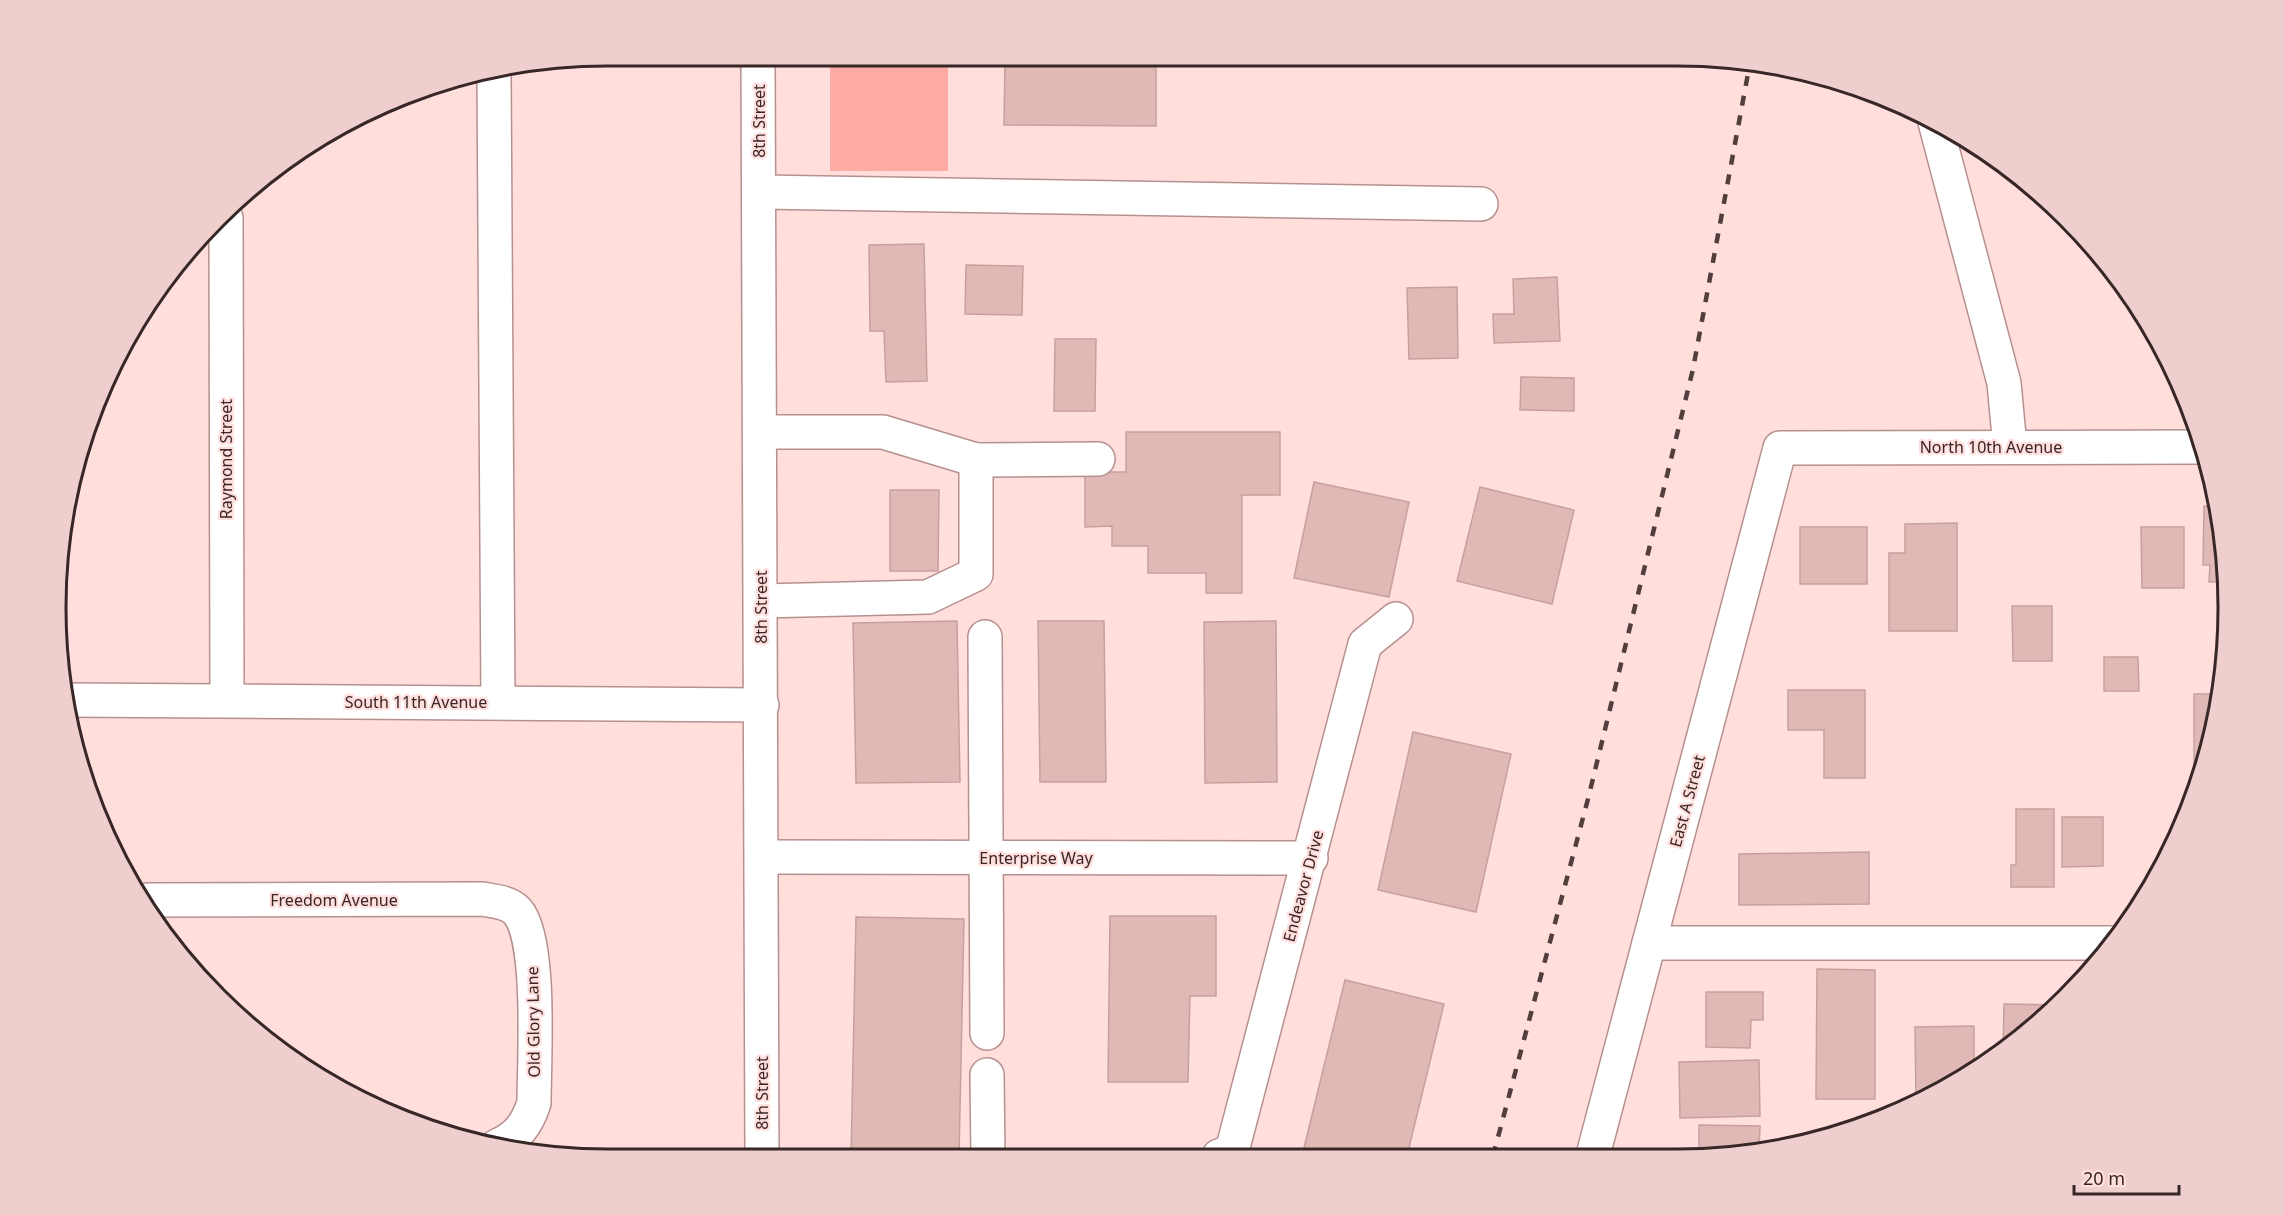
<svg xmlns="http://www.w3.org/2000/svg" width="2284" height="1215" viewBox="0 0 2284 1215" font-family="'Noto Sans',sans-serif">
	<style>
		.green { fill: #feaba6 }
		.building { fill: #e0b8b5; stroke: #c7a09e; stroke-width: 1.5 }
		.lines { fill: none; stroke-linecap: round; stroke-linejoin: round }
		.minor-casing { stroke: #b6908e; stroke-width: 36 }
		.minor { stroke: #fff; stroke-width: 33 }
		.rail { stroke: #513e3d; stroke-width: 4.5; stroke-dasharray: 10 10; stroke-linecap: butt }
		.labels { text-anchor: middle; stroke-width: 4.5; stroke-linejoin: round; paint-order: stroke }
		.street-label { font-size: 16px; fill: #372726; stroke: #ffdedc }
		.rim { fill: none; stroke: #372726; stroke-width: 3 }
	</style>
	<rect width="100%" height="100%" fill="#ffdedc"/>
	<rect class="green" x="830" y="65" width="118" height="106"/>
	<g class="building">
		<polygon points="1046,56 1156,56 1156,126 1004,125 1005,61 1045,61"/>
		<polygon points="924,244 927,381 886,382 884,331 870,331 869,245"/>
		<polygon points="966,265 1023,266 1022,315 965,314"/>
		<polygon points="1557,277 1560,341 1494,343 1493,314 1514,314 1513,279"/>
		<polygon points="1457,287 1458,358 1409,359 1407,288"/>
		<polygon points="1055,339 1096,339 1095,411 1054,411"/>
		<polygon points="1521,377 1574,378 1574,411 1520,410"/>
		<polygon points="1126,432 1280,432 1280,495 1242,495 1242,593 1206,593 1206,573 1148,573 1148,546 1112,546 1112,526 1085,527 1085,472 1126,472"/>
		<polygon points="1314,482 1409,502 1389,597 1294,578"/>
		<polygon points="1480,487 1574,510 1552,604 1457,581"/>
		<polygon points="890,490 939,490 938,571 890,571"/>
		<polygon points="2204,506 2217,507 2224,536 2227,623 2218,623 2220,582 2209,582 2210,565 2203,565"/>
		<polygon points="1957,523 1957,631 1889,631 1889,553 1905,553 1905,524"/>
		<rect x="1800" y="527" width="67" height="57"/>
		<polygon points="2141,527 2184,527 2184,588 2142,588"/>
		<polygon points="2012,606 2052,606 2052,661 2013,661"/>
		<polygon points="957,621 960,782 856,783 853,623"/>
		<polygon points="1038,621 1104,621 1106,782 1040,782"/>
		<polygon points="1276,621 1277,782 1205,783 1204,622"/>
		<polygon points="2104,657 2138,657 2139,691 2104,691"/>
		<polygon points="1788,690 1865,690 1865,778 1824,778 1824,730 1788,730"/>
		<polygon points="2194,694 2219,694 2210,751 2194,791"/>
		<polygon points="1413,732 1511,754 1476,912 1378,890"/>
		<polygon points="2016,809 2054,809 2054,887 2011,887 2011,865 2016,865"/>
		<polygon points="2062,817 2103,817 2103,866 2062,867"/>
		<polygon points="1869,852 1869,904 1739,905 1739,854"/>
		<polygon points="1110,916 1216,916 1216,996 1190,996 1188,1082 1108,1082"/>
		<polygon points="856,917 964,919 959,1157 851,1157"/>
		<polygon points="1817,969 1875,970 1875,1099 1816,1099"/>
		<polygon points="1345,980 1444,1004 1407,1156 1302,1156"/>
		<polygon points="1706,992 1763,992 1763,1020 1751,1020 1750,1048 1706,1047"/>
		<polygon points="2004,1004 2056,1005 2012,1046 2003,1051"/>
		<polygon points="1974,1026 1974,1068 1916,1101 1915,1027"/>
		<polygon points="1759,1060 1760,1116 1680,1118 1679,1062"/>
		<polygon points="1699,1125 1760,1126 1759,1152 1749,1155 1699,1155"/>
	</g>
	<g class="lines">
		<g class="minor-casing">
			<g id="minor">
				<polyline points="758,56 762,1158"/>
				<polyline points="494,74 498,702"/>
				<polyline points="1935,122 2004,383 2010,447"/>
				<polyline points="759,192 1481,204"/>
				<polyline points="226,218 227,700"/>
				<polyline points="760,432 883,432 976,460 976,574 928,597 761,601"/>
				<polyline points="976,460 1098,459"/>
				<polyline points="985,637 987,1033"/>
				<polyline points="70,700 762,705"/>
				<polyline points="762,857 1311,858"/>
				<path d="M148 900 482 899C493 901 509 902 517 911 542 938 534 1063 534 1103 527 1124 518 1137 497 1146"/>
				<polyline points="1649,943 2110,943"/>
				<polyline points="987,1075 988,1157"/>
				<polyline points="1593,1155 1780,448 2203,447"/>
				<polyline points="1219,1156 1232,1151 1365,644 1396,619"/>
			</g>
		</g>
		<use href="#minor" class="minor"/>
		<polyline class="rail" points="1493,1156 1588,799 1693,369 1750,63"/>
	</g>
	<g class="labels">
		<g class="street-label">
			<text transform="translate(759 121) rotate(-90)" y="6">8th Street</text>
			<text x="1991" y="453">North 10th Avenue</text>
			<text transform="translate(226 459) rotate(-90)" y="6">Raymond Street</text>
			<text transform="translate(761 607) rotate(-90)" y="6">8th Street</text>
			<text x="416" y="708">South 11th Avenue</text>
			<text transform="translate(1687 801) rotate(-75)" y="6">East A Street</text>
			<text x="1036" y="864">Enterprise Way</text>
			<text transform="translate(1303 886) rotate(-75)" y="6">Endeavor Drive</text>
			<text x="334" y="906">Freedom Avenue</text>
			<text transform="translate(533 1022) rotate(-91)" y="6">Old Glory Lane</text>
			<text transform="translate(762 1093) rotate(-90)" y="6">8th Street</text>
		</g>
	</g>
	<path d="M0 0H2284V1215H0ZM607 66H1677A541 541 0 0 1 2218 607V608A541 541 0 0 1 1677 1149H607A541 541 0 0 1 66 608V607A541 541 0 0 1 607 66Z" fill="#efcfcd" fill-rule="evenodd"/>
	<path class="rim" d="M607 66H1677A541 541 0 0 1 2218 607V608A541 541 0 0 1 1677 1149H607A541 541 0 0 1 66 608V607A541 541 0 0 1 607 66Z"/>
	<path d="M2074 1185v9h105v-9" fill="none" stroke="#372726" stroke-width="3"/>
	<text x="2083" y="1185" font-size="18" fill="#372726" stroke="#ffdedc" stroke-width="4.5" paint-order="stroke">20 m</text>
</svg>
